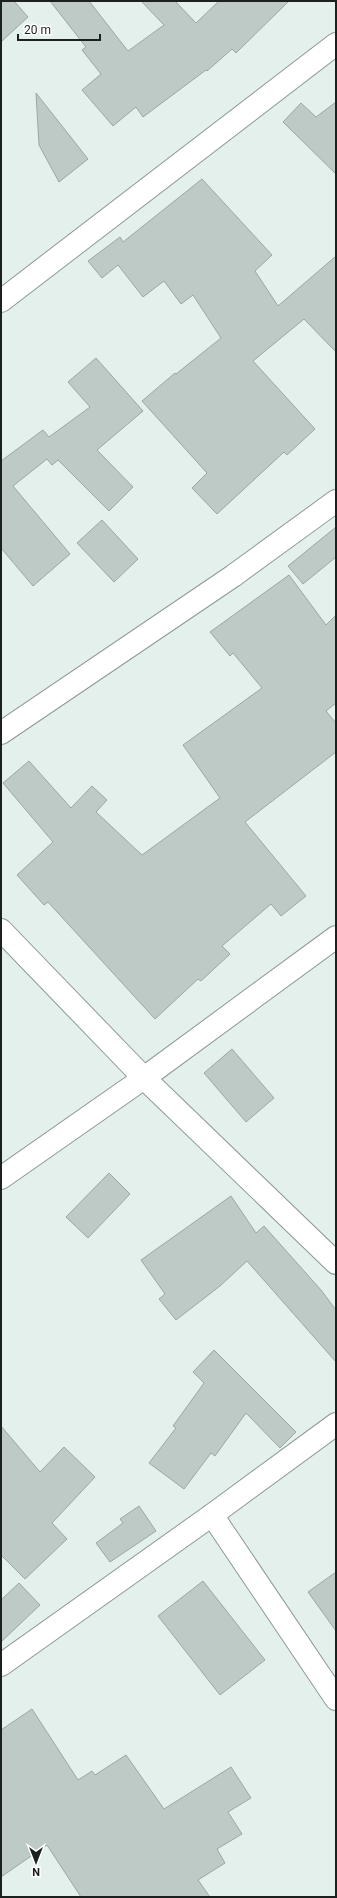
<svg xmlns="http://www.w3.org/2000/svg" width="337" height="1898" viewBox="0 0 337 1898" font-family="Roboto,sans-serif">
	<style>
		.building { fill: #becac6; stroke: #9ba7a3 }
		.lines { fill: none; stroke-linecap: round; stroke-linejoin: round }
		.street-casing { stroke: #8e9995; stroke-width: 24 }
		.secondary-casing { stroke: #8e9995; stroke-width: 24 }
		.street { stroke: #fff; stroke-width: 22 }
		.secondary { stroke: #fff; stroke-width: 22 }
	</style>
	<rect width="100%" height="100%" fill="#e4f0ec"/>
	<g class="building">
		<polygon points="1,1 14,1 28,17 1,42"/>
		<polygon points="50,1 89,1 128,51 164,25 141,1 175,1 196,23 219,1 289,1 236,53 232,49 207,71 206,70 143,117 136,107 113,126 82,90 101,74 82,50 86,47"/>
		<polygon points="36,93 88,159 59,182 39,145"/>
		<polygon points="336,102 336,174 283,122 301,103 316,117"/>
		<polygon points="202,179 272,255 255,271 278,306 336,256 336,352 304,319 253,361 315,429 287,455 284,452 217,514 192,488 207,473 142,401 175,373 176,374 221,338 193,295 181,304 164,281 143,297 118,265 102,278 88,261 120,237 123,242"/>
		<polygon points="96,358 143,411 97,450 133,487 109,511 58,460 52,465 47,459 13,486 70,554 33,586 1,548 1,461 43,430 49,437 90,407 68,382"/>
		<polygon points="102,520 138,559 114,582 77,543"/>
		<polygon points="336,527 336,557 303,584 288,566"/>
		<polygon points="289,575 326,625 336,615 336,703 326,711 336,723 336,752 245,822 306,896 281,916 271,904 222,946 230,954 201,981 198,979 155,1019 48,902 44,905 17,875 53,842 3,783 29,761 71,808 92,786 107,800 96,812 142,855 220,798 183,745 262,688 233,653 230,656 210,632"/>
		<polygon points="232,1049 274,1098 246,1122 204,1073"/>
		<polygon points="109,1173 130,1194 88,1238 66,1217"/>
		<polygon points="231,1196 256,1233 264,1226 321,1290 336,1310 336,1362 247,1261 220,1286 176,1320 159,1299 165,1294 141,1260"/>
		<polygon points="214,1350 296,1432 280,1448 246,1413 215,1456 211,1453 184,1489 149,1463 176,1428 173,1426 204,1383 193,1372"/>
		<polygon points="1,1426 40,1472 64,1447 95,1477 52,1523 67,1539 25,1579 1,1555"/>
		<polygon points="139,1506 156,1531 110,1562 96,1543 123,1523 120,1519"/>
		<polygon points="336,1572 336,1631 308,1592"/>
		<polygon points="203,1581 265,1660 220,1695 158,1616"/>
		<polygon points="19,1583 40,1605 1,1642 1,1600"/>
		<polygon points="32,1709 78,1780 92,1771 95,1775 126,1755 164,1809 231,1767 251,1798 228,1812 242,1834 217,1849 225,1863 198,1880 210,1897 81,1897 47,1845 1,1877 1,1730"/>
	</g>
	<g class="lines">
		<g class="street-casing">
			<g id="street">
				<polyline points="1,301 336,44"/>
				<polyline points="1,733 233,576 336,501"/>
				<polyline points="1,930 144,1078 336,1263"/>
				<polyline points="1,1178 144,1078 336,937"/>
				<polyline points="212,1515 336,1699"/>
			</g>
		</g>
		<g class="secondary-casing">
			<polyline id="secondary" points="1,1665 212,1515 336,1424"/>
		</g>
		<use href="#street" class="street"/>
		<use href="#secondary" class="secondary"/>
	</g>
	<rect width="337" height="1898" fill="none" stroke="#1c201f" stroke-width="4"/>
	<g transform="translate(36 1862) rotate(180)" stroke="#ffffff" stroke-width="3" paint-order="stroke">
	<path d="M0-3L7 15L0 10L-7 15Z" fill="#1c201f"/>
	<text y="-6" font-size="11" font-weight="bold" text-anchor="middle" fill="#1c201f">N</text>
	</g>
	<path d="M18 34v6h82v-6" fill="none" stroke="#1c201f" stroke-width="2"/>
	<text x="24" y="34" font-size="12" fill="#1c201f" stroke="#ffffff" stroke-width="3" paint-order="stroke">20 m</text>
</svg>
